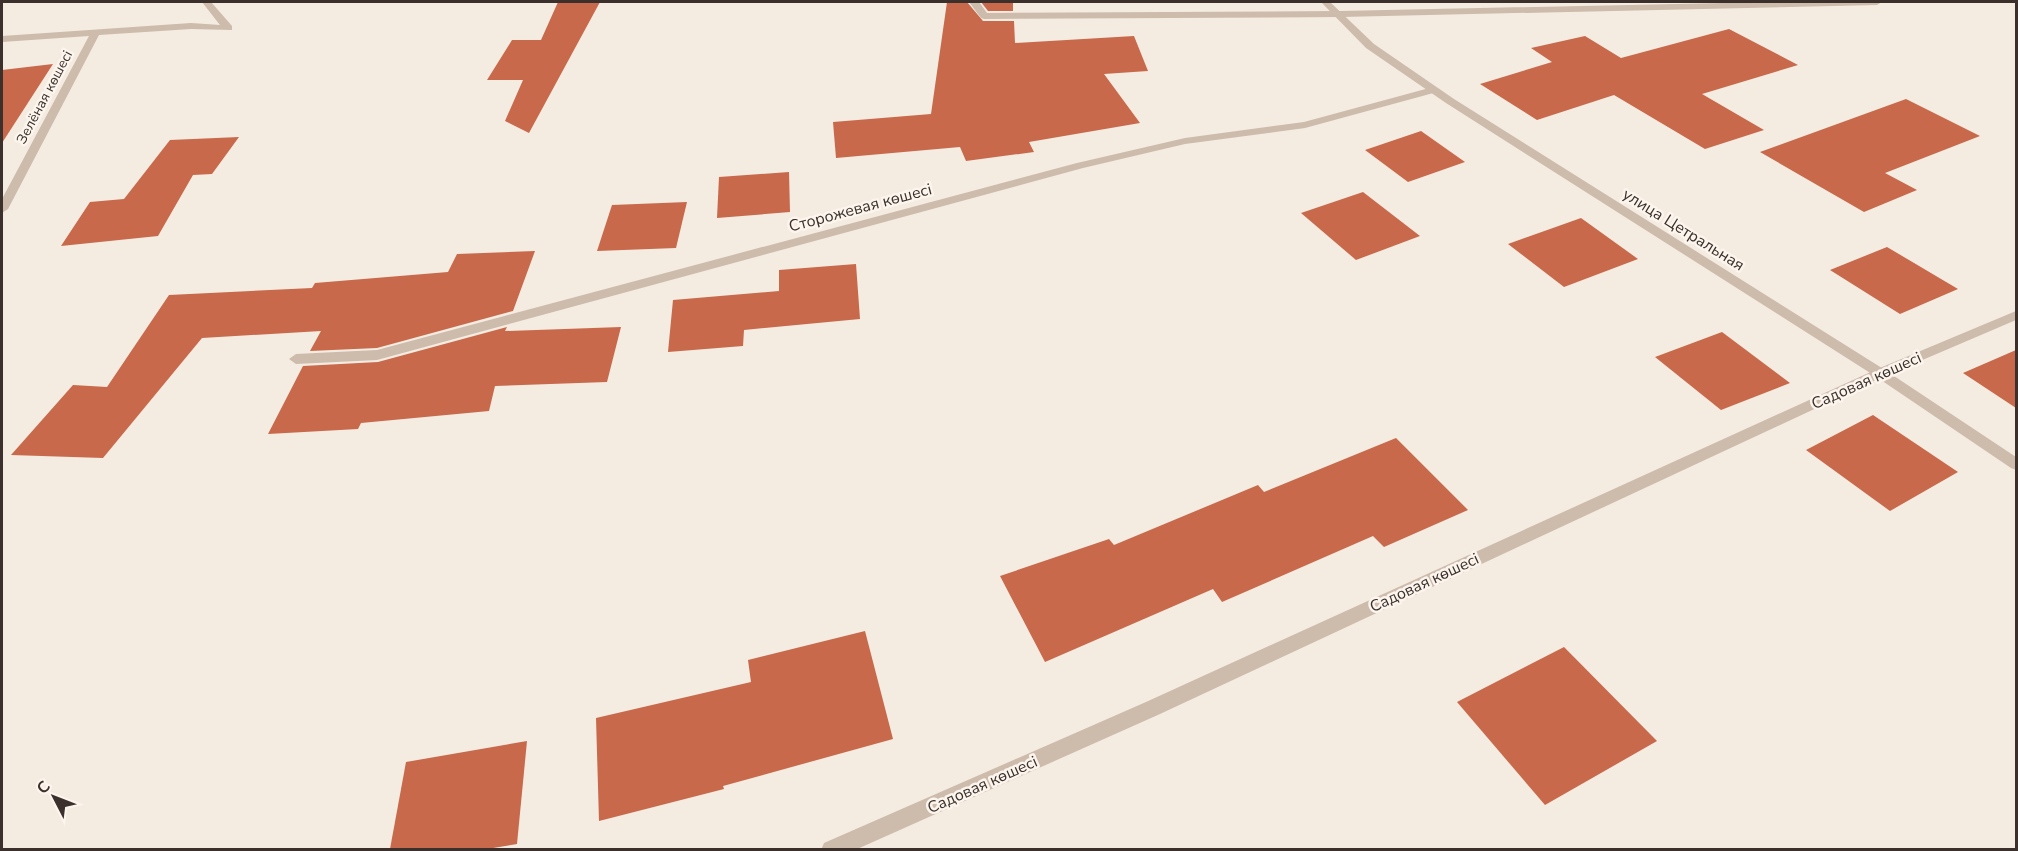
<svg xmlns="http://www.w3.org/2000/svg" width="2018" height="851" viewBox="0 0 2018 851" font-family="'Nunito Sans',sans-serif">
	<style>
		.building { fill: #c8694b }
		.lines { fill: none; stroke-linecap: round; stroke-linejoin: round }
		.minor { fill: #cdbbac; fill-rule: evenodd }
		.tertiary { fill: #cdbbac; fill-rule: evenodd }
		.labels { text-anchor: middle; stroke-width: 5; stroke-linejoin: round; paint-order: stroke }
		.far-street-label { font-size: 14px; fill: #3b302b; stroke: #fbf5ee }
		.street-label { font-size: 16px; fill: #3b302b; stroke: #fbf5ee }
	</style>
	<rect width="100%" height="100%" fill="#f4ebe1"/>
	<g class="building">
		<polygon points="558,2 600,2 529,133 505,121 523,80 487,80 512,40 541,40"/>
		<polygon points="947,2 967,2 983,21 1014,21 1015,43 1134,36 1148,71 1104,74 1140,123 1029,142 1034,152 966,161 960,147 836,158 833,122 931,114"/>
		<polygon points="981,2 1013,2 1013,11 988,11"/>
		<polygon points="1729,29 1798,65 1702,94 1764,130 1705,149 1614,95 1537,120 1480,84 1552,62 1531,48 1585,36 1621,58"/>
		<polygon points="53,64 2,143 2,70"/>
		<polygon points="1906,99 1980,136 1885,173 1917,190 1864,212 1760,152"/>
		<polygon points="1421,131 1465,162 1408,182 1365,150"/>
		<polygon points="239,137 212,174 193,175 158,236 61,246 90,202 124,199 170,140"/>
		<polygon points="789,172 790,212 717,218 719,177"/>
		<polygon points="1363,192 1420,236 1356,260 1301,213"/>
		<polygon points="687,202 676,248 597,251 612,205"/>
		<polygon points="1581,218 1638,259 1564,287 1508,244"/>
		<polygon points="1887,247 1958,289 1900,314 1830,270"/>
		<polygon points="535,251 513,311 377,348 310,351 321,331 202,338 103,458 11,455 73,385 107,387 169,295 312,288 315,283 448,272 457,254"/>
		<polygon points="856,264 860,319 744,330 743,346 668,352 673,300 779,291 779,270"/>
		<polygon points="507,327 505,331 621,327 607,382 495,386 489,411 361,423 358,429 268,434 303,366 378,362"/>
		<polygon points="1722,332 1790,383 1721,410 1655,357"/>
		<polygon points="2016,350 2016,408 1963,373"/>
		<polygon points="1873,415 1958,472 1890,511 1806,450"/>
		<polygon points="1396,438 1468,510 1384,547 1373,536 1222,602 1213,589 1045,662 1000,576 1109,539 1114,545 1258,485 1264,492"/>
		<polygon points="865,631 893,739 723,786 724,789 599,821 596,718 751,682 748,660"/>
		<polygon points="1564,647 1657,741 1545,805 1457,702"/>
		<polygon points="527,741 517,844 487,849 390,849 406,762"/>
	</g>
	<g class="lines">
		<g class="minor">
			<polygon points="202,2 211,2 232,26 232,30 191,29 99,35 8,209 2,213 2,199 89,36 2,42 2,36 191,23 220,25"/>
			<polygon points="969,2 979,2 987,13 1341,11 1770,2 1882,2 1877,5 1341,17 984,19 981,18"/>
			<polygon points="1433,87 1438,90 1437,92 1305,128 1185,144 1083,168 377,360 296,364 289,359 296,354 377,350 1077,163 1185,138 1304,122"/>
			<polygon points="2016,311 2016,320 1885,376 1160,714 855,850 821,850 824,843 1146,702 1875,370"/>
		</g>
		<polygon class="tertiary" points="1321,2 1330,2 1374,44 1454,99 1885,370 2016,457 2016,470 2011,468 1875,376 1446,103 1366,48"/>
	</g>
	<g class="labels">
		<g class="far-street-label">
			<text transform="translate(44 97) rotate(-62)" y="5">Зелёная көшесі</text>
		</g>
		<g class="street-label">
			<text transform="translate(860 207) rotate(-15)" y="6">Сторожевая көшесі</text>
			<text transform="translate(1684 229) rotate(32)" y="6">улица Цетральная</text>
			<text transform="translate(1866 380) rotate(-24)" y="6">Садовая көшесі</text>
			<text transform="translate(1424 582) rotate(-25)" y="6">Садовая көшесі</text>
			<text transform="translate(982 784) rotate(-24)" y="6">Садовая көшесі</text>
		</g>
	</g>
	<rect width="2018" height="851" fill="none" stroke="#3b302b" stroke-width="6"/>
	<g transform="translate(54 797) rotate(312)" stroke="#fbf5ee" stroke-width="4.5" paint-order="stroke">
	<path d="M0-4.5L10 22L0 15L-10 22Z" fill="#3b302b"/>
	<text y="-9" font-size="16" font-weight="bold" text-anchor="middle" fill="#3b302b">С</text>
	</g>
</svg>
